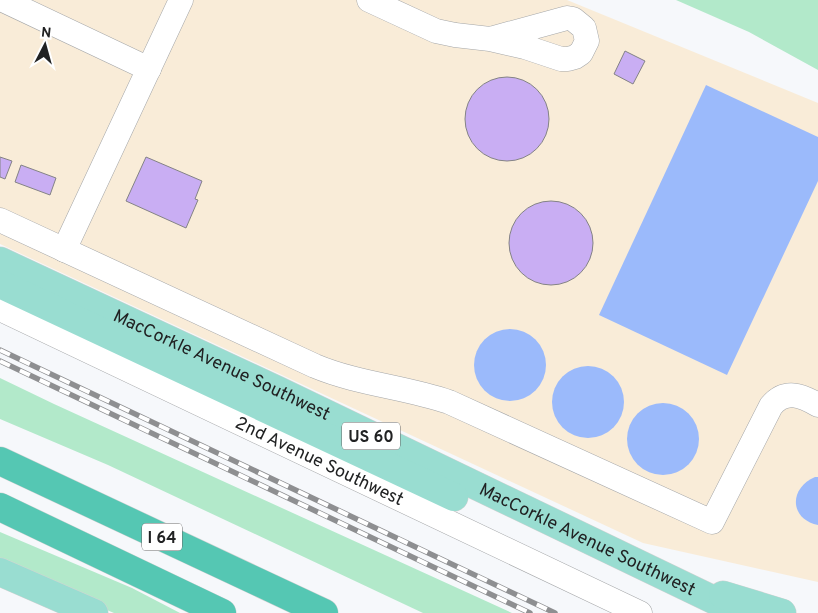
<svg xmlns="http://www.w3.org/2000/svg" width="818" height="613" viewBox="0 0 818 613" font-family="Overpass,sans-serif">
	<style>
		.industrial { fill: #f9ecd8 }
		.green { fill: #b2e9ca }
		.water { fill: #9bbafb }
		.building { fill: #c9aef3; stroke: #848386 }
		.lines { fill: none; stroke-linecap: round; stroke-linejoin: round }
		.minor-casing { stroke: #a4a6a8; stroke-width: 25 }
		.major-casing { stroke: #d3d3d3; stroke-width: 29 }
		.highway-casing { stroke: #d3d3d3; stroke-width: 29 }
		.minor { stroke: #fff; stroke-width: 24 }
		.major { stroke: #99ddd1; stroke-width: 28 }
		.highway { stroke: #55c7b3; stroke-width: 28 }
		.rail-casing { stroke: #8e8f91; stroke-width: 5.5 }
		.rail { stroke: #fff; stroke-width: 4; stroke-dasharray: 11; stroke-linecap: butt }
		.labels { text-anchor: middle; stroke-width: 4; stroke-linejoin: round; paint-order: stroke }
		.shield { fill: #fff; stroke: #646465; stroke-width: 1 }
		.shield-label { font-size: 16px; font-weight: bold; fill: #212223 }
		.street-label { font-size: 18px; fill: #212223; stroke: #fff }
	</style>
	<rect width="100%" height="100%" fill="#f6f8fb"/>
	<polygon class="industrial" points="0,0 567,0 818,103 818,582 643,543 0,244"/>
	<g class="green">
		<polygon points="676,0 818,0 818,70 749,32"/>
		<polygon points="0,378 54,404 512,613 423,613 108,465 0,419"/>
		<polygon points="0,532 132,588 180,613 114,613 0,565"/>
	</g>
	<g class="water">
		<polygon points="706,85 818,137 818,181 727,375 599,315"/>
		<circle cx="510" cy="365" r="36"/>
		<circle cx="588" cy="402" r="36"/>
		<circle cx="663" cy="439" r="36"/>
		<path d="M815 477H818V525C789 519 789 488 815 477Z"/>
	</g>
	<g class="building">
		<polygon points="625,51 645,61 633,84 614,74"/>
		<circle cx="507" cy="119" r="42"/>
		<polygon points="0,157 12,161 5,179 0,177"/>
		<polygon points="146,157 202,181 195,199 198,200 186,228 126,201"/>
		<polygon points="21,165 56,178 50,195 15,182"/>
		<circle cx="551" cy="243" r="42"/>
	</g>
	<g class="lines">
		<g class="minor-casing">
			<g id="minor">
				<polyline points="3,0 149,69"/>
				<polyline points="369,0 436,31 455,35 490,39 525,47 561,59 568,59 575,57 581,53 587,41 584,28 573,19 567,18 490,39"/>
				<path d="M0 220 315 366C358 384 405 387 449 402L712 522 771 406C785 389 801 395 818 405"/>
				<polyline points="64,250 181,0"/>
				<path id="s1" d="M0 309 640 613"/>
			</g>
		</g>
		<g class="major-casing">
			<g id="major">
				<path id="s2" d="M0 261 277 390 741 613"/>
				<polyline points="0,284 454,497"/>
				<polyline points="0,572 94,613"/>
				<polyline points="723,595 782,613"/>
			</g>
		</g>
		<g class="highway-casing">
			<g id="highway">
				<polyline points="0,461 324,613"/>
				<polyline points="0,507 222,613"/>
			</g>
		</g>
		<use href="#minor" class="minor"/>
		<use href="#major" class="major"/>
		<use href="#highway" class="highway"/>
		<g class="rail-casing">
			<g id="rail">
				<polyline points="0,350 555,613"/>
				<polyline points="0,361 530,613"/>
			</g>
		</g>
		<use href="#rail" class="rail"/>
	</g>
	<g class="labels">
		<g class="shield">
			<rect x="342" y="422.5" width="58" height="27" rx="4"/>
			<rect x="142" y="523.5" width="40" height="27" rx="4"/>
		</g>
		<g class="shield-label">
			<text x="371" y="442">US 60</text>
			<text x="162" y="543">I 64</text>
		</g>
		<g class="street-label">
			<text dy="6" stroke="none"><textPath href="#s2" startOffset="245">MacCorkle Avenue Southwest</textPath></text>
			<text dy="6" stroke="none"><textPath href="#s1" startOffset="354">2nd Avenue Southwest</textPath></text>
			<text dy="6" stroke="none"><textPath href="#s2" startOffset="650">MacCorkle Avenue Southwest</textPath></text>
		</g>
	</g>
	<g transform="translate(45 45) rotate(6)" stroke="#ffffff" stroke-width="4" paint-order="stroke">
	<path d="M0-4L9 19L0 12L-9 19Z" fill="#212223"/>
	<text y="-8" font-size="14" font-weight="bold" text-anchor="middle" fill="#212223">N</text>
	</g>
</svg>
